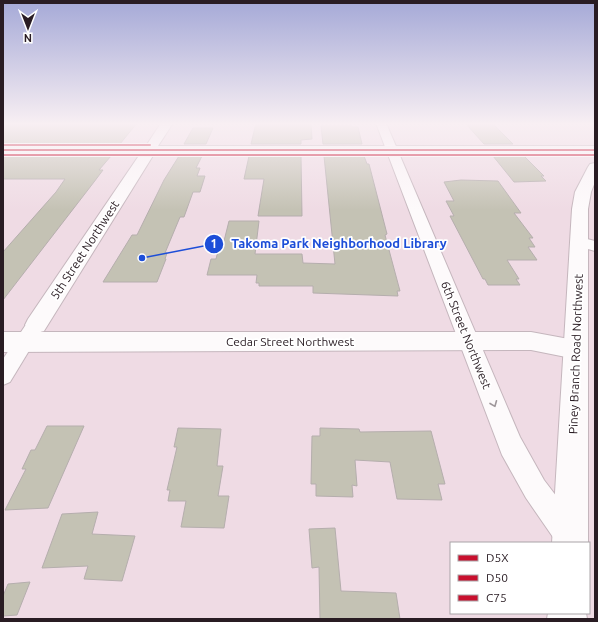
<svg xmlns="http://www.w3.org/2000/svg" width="598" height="622" viewBox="0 0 598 622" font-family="Ubuntu,sans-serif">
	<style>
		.building { fill: #c4c2b4; stroke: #b5aead }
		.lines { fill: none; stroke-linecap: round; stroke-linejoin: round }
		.minor-casing { stroke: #c5b6bd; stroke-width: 2 }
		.tertiary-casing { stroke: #c5b6bd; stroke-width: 2 }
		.secondary-casing { stroke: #c5b6bd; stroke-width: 2 }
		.minor { fill: #fdfafb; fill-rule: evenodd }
		.tertiary { fill: #fdfafb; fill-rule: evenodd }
		.secondary { fill: #fdfafb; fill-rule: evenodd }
		.bus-1-casing { stroke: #fff; stroke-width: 4 }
		.bus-2-casing { stroke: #fff; stroke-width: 4 }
		.bus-3-casing { stroke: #fff; stroke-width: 4 }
		.bus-1 { stroke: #c8102e; stroke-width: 2 }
		.bus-2 { stroke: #c8102e; stroke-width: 2 }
		.bus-3 { stroke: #c8102e; stroke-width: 2 }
		.oneway { stroke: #9e969a }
		.labels { text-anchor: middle; stroke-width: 3.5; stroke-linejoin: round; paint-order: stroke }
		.street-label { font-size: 12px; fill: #291c23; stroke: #fff }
		.leader { fill: none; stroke: #1d4ed8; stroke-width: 1.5 }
		.callout-dot { fill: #1d4ed8; stroke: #fff; stroke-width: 1.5 }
		.mark-label { font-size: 12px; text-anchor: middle; font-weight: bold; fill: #fff }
		.callout-label { font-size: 13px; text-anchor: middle; font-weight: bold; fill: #1d4ed8; stroke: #fff; stroke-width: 3.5; stroke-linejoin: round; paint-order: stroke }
	</style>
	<rect width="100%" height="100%" fill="#efdbe4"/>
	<g class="building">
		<polygon points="3,123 137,123 120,144 3,144"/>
		<polygon points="256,123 311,124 312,139 301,140 301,144 251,144"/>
		<polygon points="466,124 493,124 513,144 484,144"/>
		<polygon points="321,126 352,126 352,127 358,127 362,144 323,144"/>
		<polygon points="193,128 213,128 206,144 184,144"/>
		<polygon points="3,156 111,156 99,170 103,170 94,182 3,300 3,252 56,192 65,179 3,179"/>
		<polygon points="179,156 202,156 196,168 200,168 197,176 205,176 200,192 193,192 184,217 180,217 165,253 167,253 165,259 166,259 157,282 103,282 132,235 137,235 164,180"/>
		<polygon points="249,156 301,156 302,216 258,216 264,179 244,179"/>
		<polygon points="324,156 364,156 367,164 369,164 387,234 385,235 400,291 397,291 398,296 313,293 313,286 259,286 259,283 256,283 257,275 207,275 211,259 216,259 220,243 224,241 229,221 259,221 255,254 302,254 303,263 335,264"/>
		<polygon points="493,156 524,156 544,176 541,176 546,181 514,182"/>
		<polygon points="461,180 498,181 521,213 514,213 533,238 529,238 535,247 528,247 537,260 507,260 519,279 516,279 520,285 488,285 485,279 483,279 450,216 454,216 446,201 454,201 444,182"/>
		<polygon points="47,426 84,426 48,508 5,510 26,469 22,469 31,450 35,450"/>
		<polygon points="178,428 221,429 217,466 223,466 218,496 229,496 224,528 181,527 186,501 168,501 170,490 167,490 177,447 174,447"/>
		<polygon points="320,428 359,429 360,432 431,431 445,484 438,484 442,500 397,499 390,462 355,460 357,486 352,485 353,497 316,496 316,484 311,484 312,436 320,436"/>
		<polygon points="98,512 92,534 135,536 122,581 84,579 88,566 42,568 62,514"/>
		<polygon points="335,528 341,591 396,593 400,619 320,619 319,567 312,568 309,529"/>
		<polygon points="30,582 17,615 3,616 3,596 8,584"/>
	</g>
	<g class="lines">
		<g class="minor-casing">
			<g id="minor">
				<polygon points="376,123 386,123 520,437 544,480 579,526 583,536 580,543 557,543 526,498 502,455"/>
				<polygon points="579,237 595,241 595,251 574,245 572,242 574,239"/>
				<polygon points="32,324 39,326 41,331 10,382 3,385 3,359 25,326"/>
			</g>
		</g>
		<g class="tertiary-casing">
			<polygon id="tertiary" points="161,123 173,123 158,146 595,146 595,154 154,154 44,331 40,332 531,332 585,342 588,349 585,356 576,359 531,350 3,352 3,332 32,332 28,331 25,325 28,319 140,154 3,154 3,146 146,146"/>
		</g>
		<g class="secondary-casing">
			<g id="secondary">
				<polygon points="595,163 595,182 591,192 588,209 588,543 552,543 572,209 575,192 588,167 590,164"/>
				<polygon points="548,613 586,613 587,619 547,619"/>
			</g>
		</g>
		<use href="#minor" class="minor"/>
		<use href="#tertiary" class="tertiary"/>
		<use href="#secondary" class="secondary"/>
		<g class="bus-1-casing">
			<polyline id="bus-1" points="3,150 595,150"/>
		</g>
		<g class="bus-2-casing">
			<polyline id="bus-2" points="3,155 595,155"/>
		</g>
		<g class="bus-3-casing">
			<polyline id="bus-3" points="3,145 150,145"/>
		</g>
		<use href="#bus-1" class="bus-1"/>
		<use href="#bus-2" class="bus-2"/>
		<use href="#bus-3" class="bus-3"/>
	</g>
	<defs><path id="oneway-chevron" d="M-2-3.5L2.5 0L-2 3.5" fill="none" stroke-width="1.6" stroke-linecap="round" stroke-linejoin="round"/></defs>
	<use class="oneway" href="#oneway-chevron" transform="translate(494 404) rotate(68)"/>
	<linearGradient id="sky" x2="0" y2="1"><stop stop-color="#a5a9d7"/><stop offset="0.59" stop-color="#f8eff3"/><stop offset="1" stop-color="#f8eff3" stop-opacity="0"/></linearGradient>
	<rect width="598" height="210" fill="url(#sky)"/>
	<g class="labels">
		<g class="street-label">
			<text transform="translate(85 250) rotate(-57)" y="4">5th Street Northwest</text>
			<text transform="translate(466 335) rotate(68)" y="4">6th Street Northwest</text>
			<text x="290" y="346">Cedar Street Northwest</text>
			<text transform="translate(576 354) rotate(-88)" y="4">Piney Branch Road Northwest</text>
		</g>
	</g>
	<path class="leader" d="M142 258L214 244"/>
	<g class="callout-dot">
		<circle cx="142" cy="258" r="4"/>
		<circle cx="214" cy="244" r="10"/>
	</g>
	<g class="mark-label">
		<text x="214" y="248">1</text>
	</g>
	<g class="callout-label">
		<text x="339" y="248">Takoma Park Neighborhood Library</text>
	</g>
	<rect width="598" height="622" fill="none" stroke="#291c23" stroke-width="8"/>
	<rect x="450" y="542" width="140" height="72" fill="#ffffff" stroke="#a9a4a7"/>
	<rect x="458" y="555" width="20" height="6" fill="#c8102e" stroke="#a9a4a7"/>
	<text x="486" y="562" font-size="12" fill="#291c23">D5X</text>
	<rect x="458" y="575" width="20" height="6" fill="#c8102e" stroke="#a9a4a7"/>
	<text x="486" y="582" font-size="12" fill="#291c23">D50</text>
	<rect x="458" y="595" width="20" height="6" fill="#c8102e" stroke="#a9a4a7"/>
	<text x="486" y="602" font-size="12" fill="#291c23">C75</text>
	<g transform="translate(28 28) rotate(180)" stroke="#ffffff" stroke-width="3" paint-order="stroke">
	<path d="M0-3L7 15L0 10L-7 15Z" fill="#291c23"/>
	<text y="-6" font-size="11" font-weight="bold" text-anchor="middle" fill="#291c23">N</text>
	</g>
</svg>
